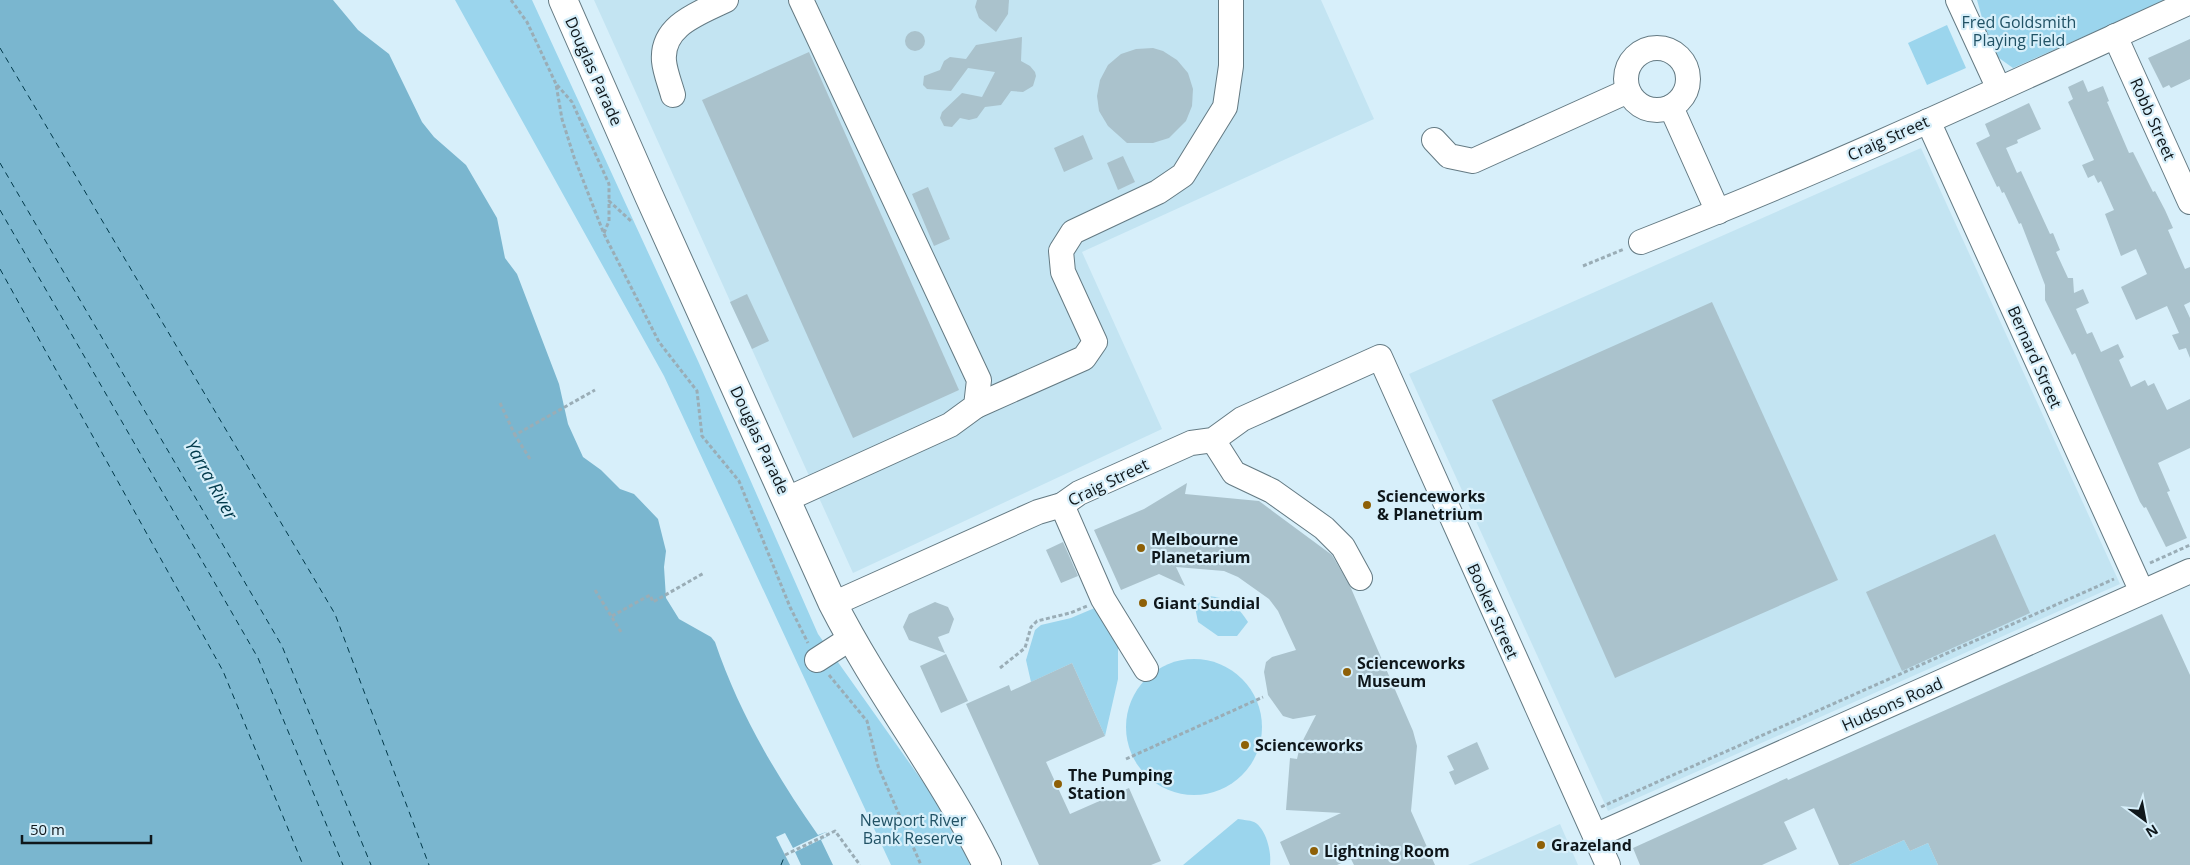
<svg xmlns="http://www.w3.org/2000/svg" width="2190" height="865" viewBox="0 0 2190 865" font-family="'Open Sans',sans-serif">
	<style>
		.built { fill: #c3e4f2 }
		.green { fill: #9bd5ed }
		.water { fill: #7ab6cf }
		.pier { fill: #d7effa }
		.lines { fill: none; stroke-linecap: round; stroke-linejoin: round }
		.ferry { stroke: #01394a; stroke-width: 1; stroke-dasharray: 6 5; stroke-linecap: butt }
		.building { fill: #aac2cc }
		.minor-casing { stroke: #647a83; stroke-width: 26 }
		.major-casing { stroke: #647a83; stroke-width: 30 }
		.path { stroke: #9aadb6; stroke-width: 3; stroke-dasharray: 4 2.5; stroke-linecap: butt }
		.minor { stroke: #fff; stroke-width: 24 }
		.major { stroke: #fff; stroke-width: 28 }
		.poi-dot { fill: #8e6007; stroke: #d7effa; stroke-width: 2 }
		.labels { text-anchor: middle; stroke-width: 4.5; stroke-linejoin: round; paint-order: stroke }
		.park-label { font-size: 16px; fill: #215265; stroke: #d7effa }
		.street-label { font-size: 16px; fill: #0f171b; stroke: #d7effa }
		.poi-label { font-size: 16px; font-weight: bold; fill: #0f171b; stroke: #d7effa; text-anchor: start }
		.water-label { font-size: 18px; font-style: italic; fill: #01394a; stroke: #d7effa }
	</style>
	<rect width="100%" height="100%" fill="#d7effa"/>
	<g class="built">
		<polygon points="594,0 1321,0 1374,119 1082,252 1162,429 853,573"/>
		<polygon points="1921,148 2120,584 1608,811 1409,374"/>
		<polygon points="1560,824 1578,865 1468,865"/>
	</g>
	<g class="green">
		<polygon points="455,0 532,0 698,361 818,634 957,830 970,865 891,865 664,376"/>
		<polygon points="1977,0 2167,0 2013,68 1992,53"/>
		<polygon points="1947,25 1966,68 1927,85 1908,43"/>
		<path d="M1205 596C1226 596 1237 605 1248 622L1237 636H1218L1198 622 1195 607Z"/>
		<polygon points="1097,607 1118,646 1118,679 1105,736 1072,663 1031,682 1026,660 1035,630 1041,625 1071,618"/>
		<circle cx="1194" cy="727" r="68"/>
		<path d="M1238 819C1243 820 1249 820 1254 822 1266 828 1272 853 1270 865H1183Z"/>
		<polygon points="1904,840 1910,851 1928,843 1938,865 1849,865"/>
	</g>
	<path class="water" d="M0 0H333L358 30 389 54 422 122 434 137 466 165 497 218 505 258 517 274 559 384 568 424 583 457 601 470 620 489 634 494 658 519 666 551 664 567 666 598 679 619 711 637 715 642C739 713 776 775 818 835L826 832 828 836 821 840 833 865H0Z"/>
	<polygon class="pier" points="826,832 828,836 795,852 801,865 790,865 776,837 785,833 793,848"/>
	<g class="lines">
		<g class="ferry">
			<polyline points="0,48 335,614 429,865"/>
			<polyline points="0,163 282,646 371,865"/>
			<polyline points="0,210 258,658 343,865"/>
			<polyline points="0,269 223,671 303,865"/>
			<polyline points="781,865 785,855"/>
		</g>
	</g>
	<g class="building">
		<polygon points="977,0 1009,0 1008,14 996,32 979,18 975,7"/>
		<circle cx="915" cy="41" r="10"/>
		<polygon points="1022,37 1021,61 1030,66 1035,72 1036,76 1033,86 1023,92 1011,91 1001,105 985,107 977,118 969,120 960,118 952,127 944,126 940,118 942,112 962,93 982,97 995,72 968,68 951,91 927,89 923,85 924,76 940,70 944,61 950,57 966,59 976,45"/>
		<polygon points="2190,39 2190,79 2171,88 2169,85 2163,88 2148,58"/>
		<polygon points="1153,48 1163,51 1177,60 1188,73 1193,89 1192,106 1186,121 1169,138 1153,143 1127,143 1108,126 1099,111 1097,96 1100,80 1108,65 1121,54 1136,49"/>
		<polygon points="809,52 959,390 853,438 702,100"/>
		<polygon points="2083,80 2088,92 2103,86 2109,101 2107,102 2129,153 2133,152 2153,192 2155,191 2165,210 2173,228 2168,230 2185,269 2190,267 2190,302 2184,305 2190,318 2190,358 2186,348 2179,350 2172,335 2179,333 2167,306 2136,320 2121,287 2147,274 2136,249 2121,256 2105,214 2114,210 2101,181 2098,183 2094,175 2088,178 2082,165 2094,160 2068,102 2073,99 2068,87"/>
		<polygon points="2029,103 2041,129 2017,140 2018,143 2006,148 2017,173 2021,171 2050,234 2053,233 2060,250 2056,252 2068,278 2073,278 2074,293 2083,289 2089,303 2076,309 2087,334 2092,332 2101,352 2118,344 2124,357 2119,360 2131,387 2145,380 2148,386 2154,383 2167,410 2190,399 2190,448 2158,463 2170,491 2167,492 2187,538 2166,547 2146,507 2144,508 2140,502 2075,353 2072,355 2045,300 2045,285 2021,223 2019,224 2004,192 2002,193 1999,186 1997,187 1976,143 1990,136 1985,124"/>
		<polygon points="1083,135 1093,159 1064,172 1054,148"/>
		<polygon points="1123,156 1135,182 1118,190 1107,163"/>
		<polygon points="928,187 950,239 934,246 912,194"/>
		<polygon points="747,294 769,341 752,349 730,302"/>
		<polygon points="1712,302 1838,580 1615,678 1492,400"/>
		<polygon points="1187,483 1185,494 1259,501 1332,555 1350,586 1413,731 1417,746 1411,811 1435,865 1354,865 1351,859 1337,865 1290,865 1280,842 1341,813 1286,810 1290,758 1297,759 1300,746 1316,715 1293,719 1283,716 1268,695 1264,672 1266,662 1272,657 1296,650 1278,611 1269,599 1238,577 1224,571 1176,567 1185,586 1159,574 1121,590 1094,530 1144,509"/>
		<polygon points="1995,534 2030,613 1902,671 1866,592"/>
		<polygon points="1063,542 1078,576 1061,583 1046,550"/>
		<polygon points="935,602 948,607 954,619 949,633 938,637 945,653 909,640 903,627 909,614"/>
		<polygon points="2162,614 2190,675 2190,865 1938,865 1928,843 1910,851 1904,840 1849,865 1839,865 1814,808 1784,822 1797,849 1762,865 1640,865 1633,848 1787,778 1788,780"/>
		<polygon points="946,654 968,701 941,713 920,666"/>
		<polygon points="1072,663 1105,736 1046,762 1070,814 1129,788 1161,861 1151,865 1039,865 966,704 1009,685 1011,691"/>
		<polygon points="1477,742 1489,769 1455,785 1449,772 1454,770 1447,756"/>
	</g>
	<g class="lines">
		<g class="minor-casing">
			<g id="minor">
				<polyline points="1958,0 1999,89"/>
				<polyline points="2115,36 2190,202"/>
				<circle cx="1657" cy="79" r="31"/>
				<path d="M673 95C670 84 665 72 664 61 661 25 700 13 726 0"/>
				<polyline points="1671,107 1718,212"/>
				<polyline points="1928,121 2142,592"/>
				<polyline points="1434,140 1449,156 1473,161 1628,91"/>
				<path d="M1641 242C1827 170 2008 85 2190 2"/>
				<polyline points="976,406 1084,358 1095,342 1063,272 1061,251 1073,232 1158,192 1183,175 1225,107 1231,66 1231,0"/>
				<polyline points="1213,440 1234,473 1272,491 1324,528 1343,547 1360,578"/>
				<polyline points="787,499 950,425 976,406 979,380 801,0"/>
				<polyline points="1062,505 1103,599 1146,669"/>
				<polyline points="833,604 1038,512 1062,505 1079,493 1191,443 1213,440 1242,419 1380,357 1608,865"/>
				<polyline points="817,660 851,638"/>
				<polyline points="1595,836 2190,571"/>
			</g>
		</g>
		<g class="major-casing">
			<path id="major" d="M563 0 649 196 833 604C879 694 942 774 987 865"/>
		</g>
		<g class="path">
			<polyline points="511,0 527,22 556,84 562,119 574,157 604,234 659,342 697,391 702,436 739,481 790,607 808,643"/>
			<polyline points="557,85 572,102 609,184 609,201"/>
			<polyline points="604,233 609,221 609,201 631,221"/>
			<polyline points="1583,266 1624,249"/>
			<polyline points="500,403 515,435"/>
			<polyline points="530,459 515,435 595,390"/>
			<polyline points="2150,563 2190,545"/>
			<polyline points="595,590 621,632"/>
			<polyline points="612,616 650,595 653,602 704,573"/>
			<polyline points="1000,668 1025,648 1031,627 1037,621 1070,613 1087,606"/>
			<polyline points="829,675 867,721 878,766 921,865"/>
			<polyline points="1126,759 1263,697"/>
			<polyline points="1601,807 2114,579"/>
			<polyline points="785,855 835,831 860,865"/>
		</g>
		<use href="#minor" class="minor"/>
		<use href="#major" class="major"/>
	</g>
	<g class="poi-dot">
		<circle cx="1367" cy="505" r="5"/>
		<circle cx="1141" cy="548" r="5"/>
		<circle cx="1143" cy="603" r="5"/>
		<circle cx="1347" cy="672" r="5"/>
		<circle cx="1245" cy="745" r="5"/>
		<circle cx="1058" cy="784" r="5"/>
		<circle cx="1541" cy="845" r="5"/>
		<circle cx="1314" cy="851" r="5"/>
	</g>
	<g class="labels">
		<g class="park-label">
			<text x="2019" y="28">Fred Goldsmith<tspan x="2019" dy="18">Playing Field</tspan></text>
			<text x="913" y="826">Newport River<tspan x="913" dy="18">Bank Reserve</tspan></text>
		</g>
		<g class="street-label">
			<text transform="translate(594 71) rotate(66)" y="6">Douglas Parade</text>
			<text transform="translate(2153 119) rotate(66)" y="6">Robb Street</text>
			<text transform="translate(1888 138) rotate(-24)" y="6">Craig Street</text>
			<text transform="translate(2035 357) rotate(66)" y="6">Bernard Street</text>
			<text transform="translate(760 440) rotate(65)" y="6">Douglas Parade</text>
			<text transform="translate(1108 482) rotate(-26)" y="6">Craig Street</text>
			<text transform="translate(1493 611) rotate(66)" y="6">Booker Street</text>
			<text transform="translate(1892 704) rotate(-24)" y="6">Hudsons Road</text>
		</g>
		<g class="poi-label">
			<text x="1377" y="502">Scienceworks<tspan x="1377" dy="18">&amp; Planetrium</tspan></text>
			<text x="1151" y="545">Melbourne<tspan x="1151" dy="18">Planetarium</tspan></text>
			<text x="1153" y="609">Giant Sundial</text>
			<text x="1357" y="669">Scienceworks<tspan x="1357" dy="18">Museum</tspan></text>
			<text x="1255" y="751">Scienceworks</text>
			<text x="1068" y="781">The Pumping<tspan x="1068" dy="18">Station</tspan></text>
			<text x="1551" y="851">Grazeland</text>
			<text x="1324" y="857">Lightning Room</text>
		</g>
		<g class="water-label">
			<text transform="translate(211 480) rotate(61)" y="6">Yarra River</text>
		</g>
	</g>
	<g transform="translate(2145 820) rotate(148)" stroke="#d7effa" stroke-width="4" paint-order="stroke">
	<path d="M0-4L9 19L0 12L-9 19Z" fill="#0f171b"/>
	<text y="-8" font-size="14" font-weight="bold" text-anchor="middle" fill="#0f171b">N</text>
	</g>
	<path d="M22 835v8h129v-8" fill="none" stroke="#0f171b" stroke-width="2.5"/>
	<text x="30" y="835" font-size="15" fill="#0f171b" stroke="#d7effa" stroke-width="4" paint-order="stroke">50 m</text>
</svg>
